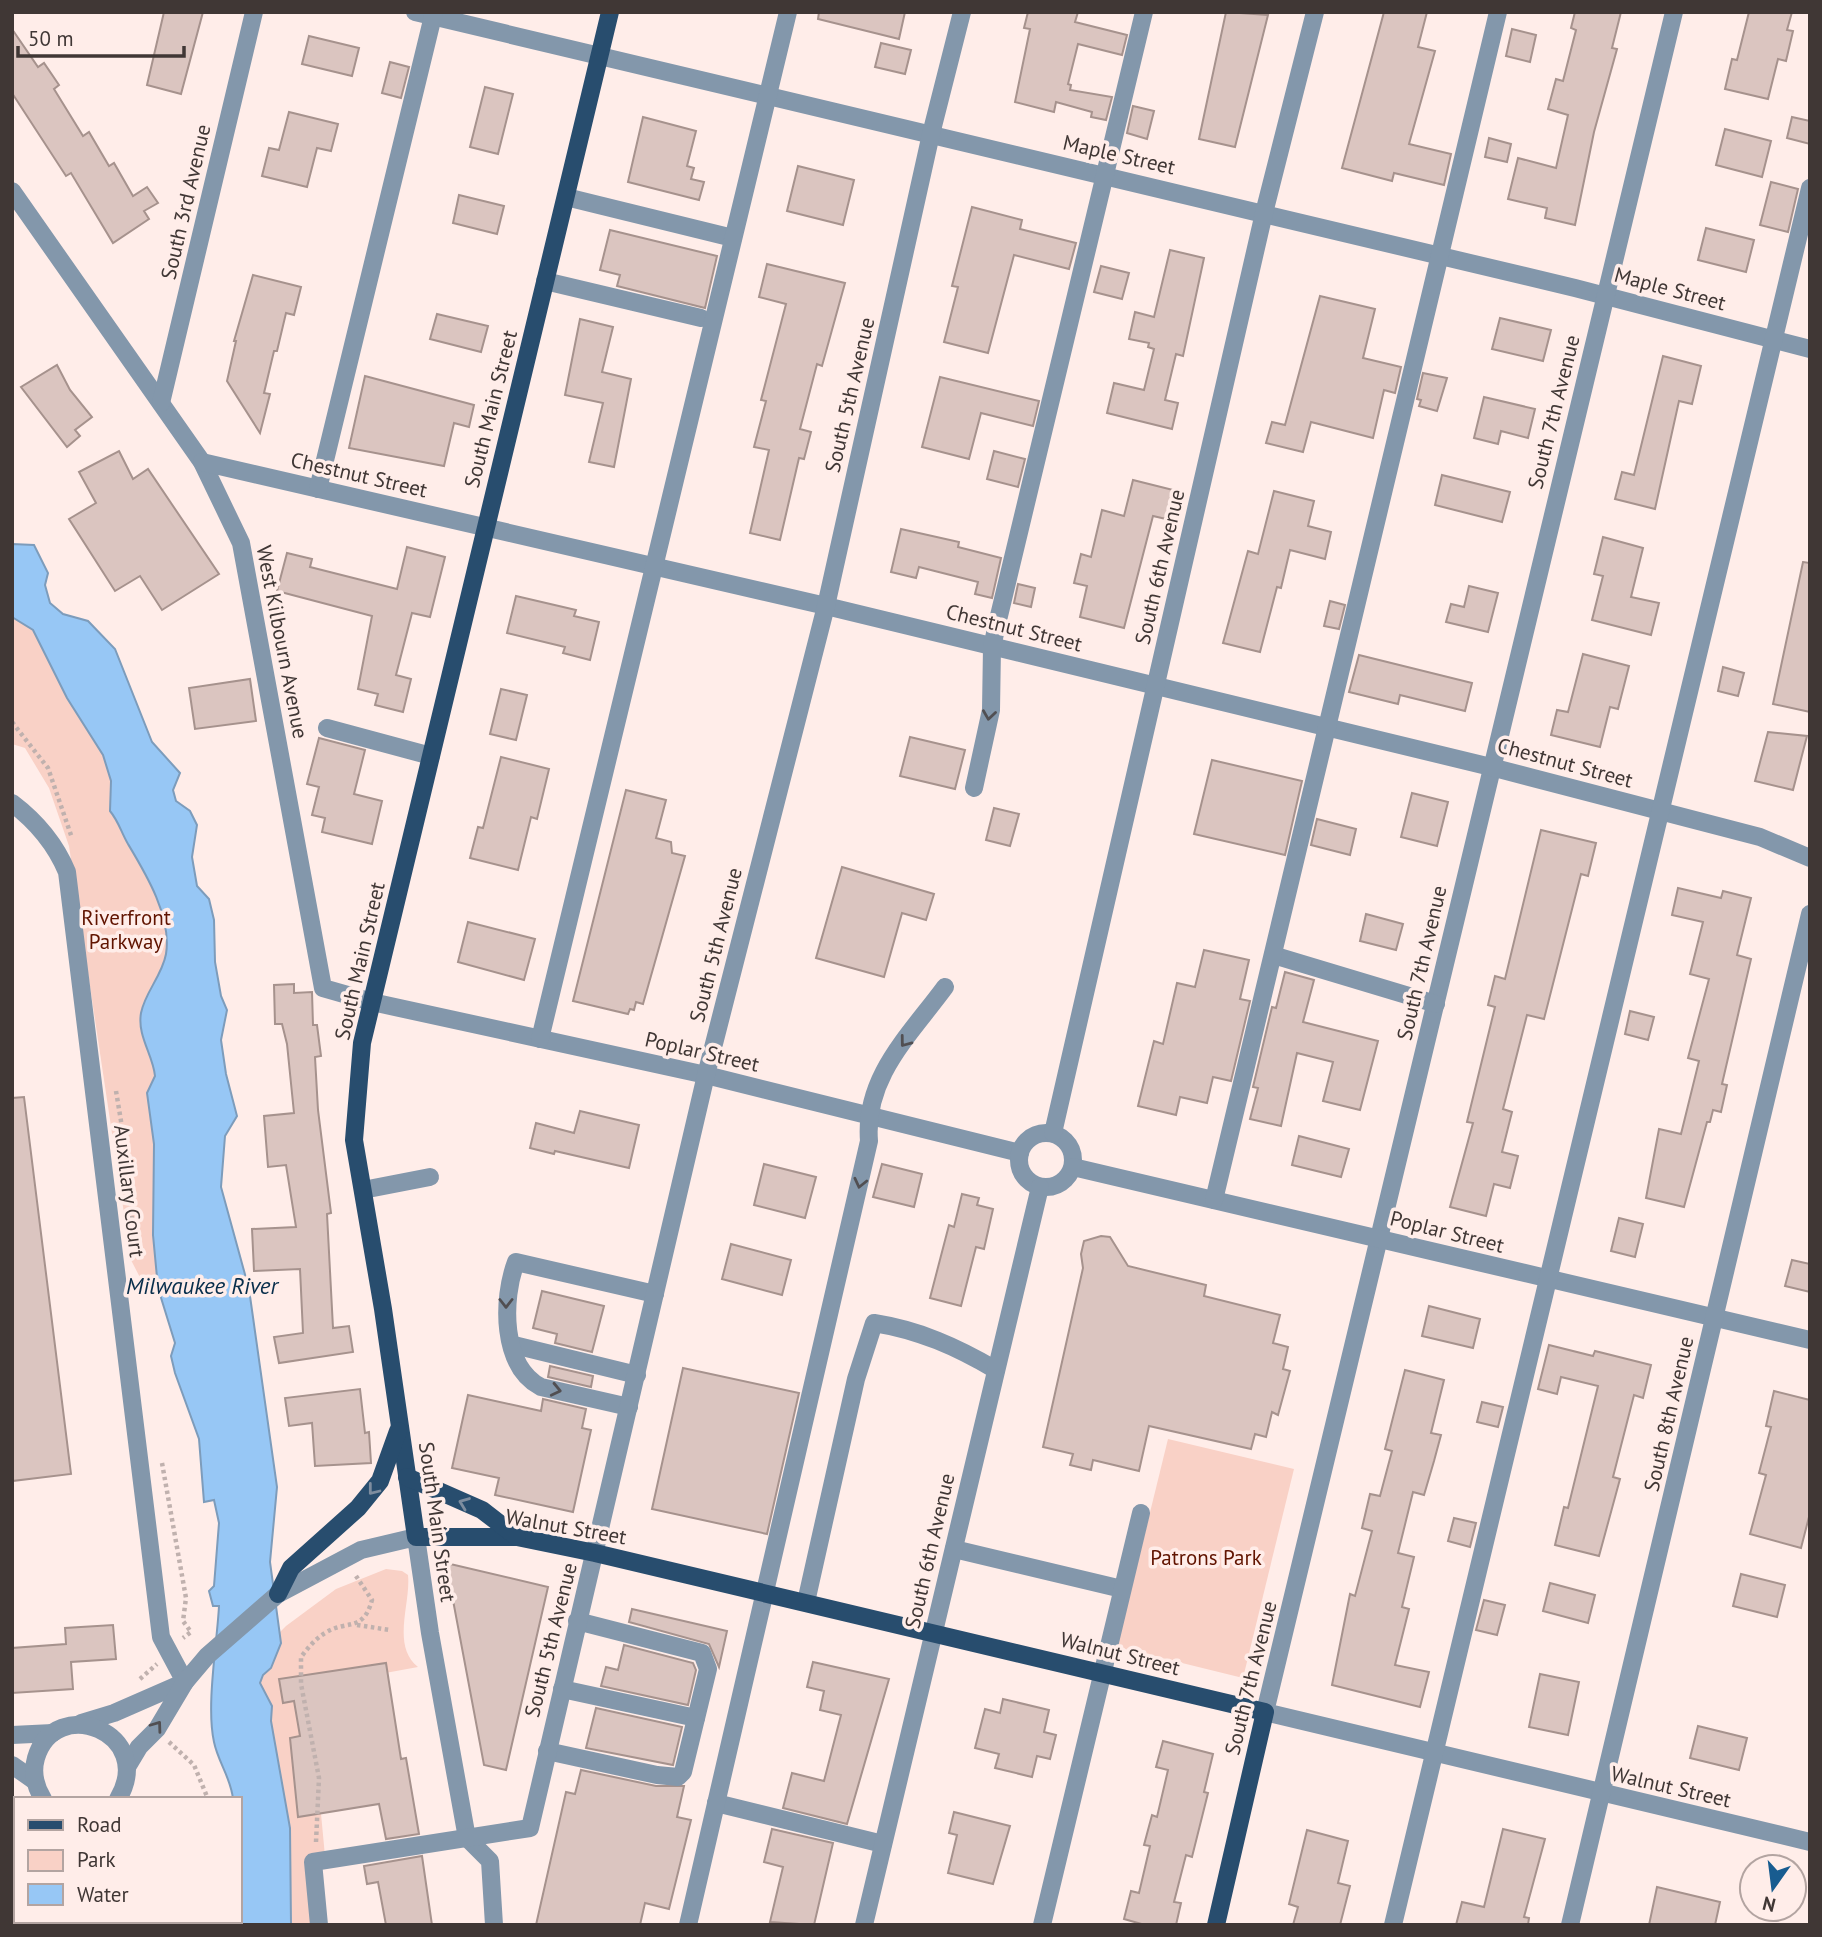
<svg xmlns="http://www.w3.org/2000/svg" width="1822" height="1937" viewBox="0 0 1822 1937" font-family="'PT Sans',sans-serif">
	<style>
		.green { fill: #f9d1c6 }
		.water { fill: #97c7f5; stroke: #7d9cbb; stroke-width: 2 }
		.building { fill: #dbc5c0; stroke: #a6928d; stroke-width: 2 }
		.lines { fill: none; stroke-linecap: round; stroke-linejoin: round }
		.path { stroke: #c0b1ae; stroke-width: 4.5; stroke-dasharray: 3.5 3.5; stroke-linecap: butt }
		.minor { stroke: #8397ab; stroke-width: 18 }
		.major { stroke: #284d6e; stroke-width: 18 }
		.oneway { stroke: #514f52 }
		.oneway2 { stroke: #7e8d9f }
		.labels { text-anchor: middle; stroke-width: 7; stroke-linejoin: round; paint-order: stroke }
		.street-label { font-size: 21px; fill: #403735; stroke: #ffede9 }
		.park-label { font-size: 21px; fill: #611400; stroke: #ffede9 }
		.water-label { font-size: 23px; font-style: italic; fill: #082e4b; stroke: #ffede9 }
	</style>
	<rect width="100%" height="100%" fill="#ffede9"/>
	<g class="green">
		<polygon points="12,613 40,632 92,724 158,878 173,940 160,1071 166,1289 148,1293 131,1260 69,846 49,788 25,748 12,744"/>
		<polygon points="1168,1439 1294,1469 1243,1678 1117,1647"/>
		<path d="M386 1569 402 1571 408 1575C411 1604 391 1645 418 1667L309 1687 325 1856 317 1857 324 1925H291L290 1828 271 1721 272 1706 260 1683C265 1663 283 1658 280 1632L286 1626 336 1589Z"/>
	</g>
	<path class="water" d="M12 544 34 545 48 573 45 585 50 603 63 614 88 621 115 649 152 742 180 773 173 790 176 801 190 811 197 825 192 857 197 886 209 899 214 920 215 962 221 996 227 1010 221 1040 226 1074 237 1116 225 1136 221 1187 249 1289 277 1487 270 1562 281 1643 271 1668 263 1675 260 1683 272 1706 271 1721 290 1828 291 1925H238L240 1799H233C231 1778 218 1762 214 1742 206 1706 217 1644 219 1606H213L209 1591 214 1586 219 1523 214 1500 204 1502 199 1439 175 1373 171 1356 175 1343 158 1288 153 1235 154 1144 147 1093 155 1076C153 1055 137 1036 141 1013 145 992 162 976 166 954 172 917 146 874 128 844 121 832 119 822 110 811L111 781 103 755 67 698 33 630 12 617Z"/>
	<g class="building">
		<polygon points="164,12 203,12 181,94 147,85"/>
		<polygon points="819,12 905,12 899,39 818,19"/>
		<polygon points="1028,12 1078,12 1075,22 1127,35 1122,55 1078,44 1068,84 1071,85 1070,90 1112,97 1106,120 1091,117 1092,112 1056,102 1054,112 1015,102 1030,29 1024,28"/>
		<polygon points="1226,12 1268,15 1235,147 1199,139"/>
		<polygon points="1384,12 1427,12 1418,47 1435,51 1409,144 1451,154 1444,185 1394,173 1392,181 1342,168"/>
		<polygon points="1575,12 1621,12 1612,48 1617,49 1594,132 1575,225 1545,218 1547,208 1508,199 1518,158 1556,168 1568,115 1548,109 1556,79 1563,81 1576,30 1571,28"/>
		<polygon points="1749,12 1792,12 1787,30 1793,31 1786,61 1778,59 1768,99 1725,89 1732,59 1737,60"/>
		<polygon points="12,29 38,67 44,63 59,85 54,89 83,136 89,132 109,166 114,163 133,196 147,187 158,203 144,211 149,219 113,243 71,173 66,176 12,93"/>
		<polygon points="1512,29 1536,35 1530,62 1506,56"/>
		<polygon points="309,36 359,48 352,76 302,64"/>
		<polygon points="881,43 911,50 905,74 875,67"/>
		<polygon points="390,62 409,67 401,98 382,93"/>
		<polygon points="485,87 513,94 498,154 470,147"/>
		<polygon points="1133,106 1154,111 1147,139 1127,133"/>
		<polygon points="289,112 338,124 331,151 317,148 307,187 262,176 269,148 279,150"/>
		<polygon points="643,117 696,131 687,166 694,168 691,179 704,182 699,200 628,182"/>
		<polygon points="1792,117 1810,121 1810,144 1787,138"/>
		<polygon points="1725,129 1771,141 1762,177 1716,165"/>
		<polygon points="1489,138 1511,144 1507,162 1485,157"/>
		<polygon points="798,166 854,180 843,225 787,211"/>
		<polygon points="1771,182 1798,189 1788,232 1760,225"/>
		<polygon points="459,195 504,206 497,234 453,223"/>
		<polygon points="972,207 1022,220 1020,229 1076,243 1069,269 1014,255 988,353 944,342 958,287 952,286"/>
		<polygon points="1706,228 1754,240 1746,272 1698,260"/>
		<polygon points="610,230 717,256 705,308 617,286 620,275 600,270"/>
		<polygon points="1170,250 1204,258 1183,356 1176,354 1165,400 1178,403 1172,429 1107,413 1114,383 1144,390 1154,349 1148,347 1149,343 1129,339 1135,312 1154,317"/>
		<polygon points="767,264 845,283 822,366 817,364 800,429 811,432 804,459 799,458 780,540 750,533 769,450 754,447 766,401 761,400 786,304 759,297"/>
		<polygon points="1101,266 1129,273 1122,299 1094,292"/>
		<polygon points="253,275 301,287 294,315 286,313 277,351 274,351 264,393 270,394 260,433 227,381 236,341 234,341"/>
		<polygon points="1320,296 1375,309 1363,358 1401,367 1395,393 1384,390 1373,438 1311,422 1303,452 1266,443 1272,422 1285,425"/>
		<polygon points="437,314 488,326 481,352 430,339"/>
		<polygon points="1500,318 1551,330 1543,361 1492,349"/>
		<polygon points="580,319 613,327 602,372 631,379 614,467 589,462 603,403 565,395"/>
		<polygon points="1663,356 1701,366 1692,404 1679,401 1655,509 1615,499 1622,472 1634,475"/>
		<polygon points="57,365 70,390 92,417 75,430 80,436 67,447 21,387"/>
		<polygon points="1423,373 1447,378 1437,411 1419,406 1421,400 1417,399"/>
		<polygon points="365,376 474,405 469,427 454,423 444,466 349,448"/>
		<polygon points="940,377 1039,401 1033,426 981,413 969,459 922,447"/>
		<polygon points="1484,397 1535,409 1528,438 1501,431 1498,444 1474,438"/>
		<polygon points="119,451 133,479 148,469 219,574 162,610 140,576 115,591 69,519 96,503 79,472"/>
		<polygon points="994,451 1025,459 1018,487 987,479"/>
		<polygon points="1442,475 1510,492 1502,522 1435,505"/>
		<polygon points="1133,480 1173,490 1166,519 1153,516 1124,628 1080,617 1087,586 1074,583 1081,554 1091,557 1102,510 1124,516"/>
		<polygon points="1274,491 1314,501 1308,526 1331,532 1325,559 1290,550 1281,588 1277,587 1260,652 1223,643 1248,551 1258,554"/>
		<polygon points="901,529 959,542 958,547 1001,558 992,598 975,594 978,582 919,567 916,578 891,572"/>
		<polygon points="1603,537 1643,548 1631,597 1659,603 1651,635 1592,620 1603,576 1594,574"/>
		<polygon points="407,547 445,557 430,617 412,613 396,675 411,679 403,712 375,705 378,694 358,689 372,616 277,591 287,553 312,559 310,567 397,589"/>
		<polygon points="1803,562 1810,563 1810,712 1773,704"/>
		<polygon points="1018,584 1035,588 1031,607 1014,603"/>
		<polygon points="1469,586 1498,593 1488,632 1446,622 1451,604 1464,607"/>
		<polygon points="516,596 576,610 574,616 599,622 590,660 563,653 565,647 507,633"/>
		<polygon points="1330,601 1345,605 1339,629 1324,626"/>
		<polygon points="1583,654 1629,666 1618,709 1610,707 1600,747 1551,735 1557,710 1568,712"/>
		<polygon points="1359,655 1472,683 1465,711 1400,695 1398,704 1349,692"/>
		<polygon points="1723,667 1744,673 1738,696 1718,691"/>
		<polygon points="250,679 256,721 195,729 189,688"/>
		<polygon points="501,689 527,695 516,740 490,734"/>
		<polygon points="1768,732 1807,736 1793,790 1755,781"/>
		<polygon points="910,737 965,750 955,789 900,776"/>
		<polygon points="319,738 365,750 354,794 382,801 372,844 322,832 325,818 312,815 319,787 307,784"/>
		<polygon points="501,757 549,769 537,819 531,817 518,870 470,858 478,827 483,828"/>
		<polygon points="1212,760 1302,781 1285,855 1194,834"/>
		<polygon points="626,790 666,800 656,838 671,842 672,853 685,856 643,1004 636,1002 634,1010 630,1009 628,1014 573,1001"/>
		<polygon points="1412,793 1448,802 1437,846 1401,837"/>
		<polygon points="994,808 1019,814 1010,846 986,840"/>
		<polygon points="1317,819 1356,829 1350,855 1311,845"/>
		<polygon points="1541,830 1596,843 1588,876 1581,874 1544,1019 1527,1015 1503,1109 1512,1112 1502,1152 1518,1156 1510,1188 1494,1184 1486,1216 1450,1207 1473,1123 1467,1122 1495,1007 1488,1005 1495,976 1505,979"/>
		<polygon points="842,867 934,894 926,920 902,913 884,977 816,958"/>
		<polygon points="1678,888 1721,898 1723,891 1751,898 1737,955 1751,959 1722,1084 1727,1085 1721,1112 1713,1110 1710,1122 1707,1122 1684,1207 1646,1198 1659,1129 1681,1134 1699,1061 1688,1058 1709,979 1690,974 1703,922 1672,915"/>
		<polygon points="1366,914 1403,924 1396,950 1360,941"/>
		<polygon points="468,922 535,939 524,980 458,962"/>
		<polygon points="1204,950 1249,960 1240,999 1250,1001 1231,1081 1213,1077 1207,1103 1180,1097 1176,1115 1138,1106 1154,1041 1163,1044 1177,983 1195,987"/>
		<polygon points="1285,972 1314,980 1303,1022 1378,1041 1360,1110 1323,1101 1333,1062 1297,1053 1281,1126 1250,1119 1258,1088 1253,1087 1272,1007 1276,1008"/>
		<polygon points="294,984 294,993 312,992 313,1025 317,1025 321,1056 315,1057 318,1110 331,1213 327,1214 333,1328 349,1326 353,1352 279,1363 274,1337 303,1333 300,1269 254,1271 252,1229 296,1227 286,1165 268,1167 264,1116 294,1113 287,1044 282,1024 275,1024 274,985"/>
		<polygon points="1630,1011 1654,1017 1648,1040 1625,1034"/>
		<polygon points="24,1097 71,1474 12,1481 12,1098"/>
		<polygon points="580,1111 639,1125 629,1168 555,1151 554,1154 530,1148 536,1123 574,1133"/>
		<polygon points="1299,1136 1349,1149 1341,1177 1292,1165"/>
		<polygon points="764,1164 816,1177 805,1218 754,1205"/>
		<polygon points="882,1164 922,1174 914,1207 873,1197"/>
		<polygon points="962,1194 979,1198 977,1205 993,1209 984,1249 976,1247 961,1306 930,1298 949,1225 954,1227"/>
		<polygon points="1619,1218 1643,1224 1635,1257 1611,1251"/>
		<polygon points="1101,1236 1110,1237 1128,1266 1206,1285 1204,1296 1280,1315 1273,1343 1288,1347 1283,1369 1290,1371 1278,1415 1272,1412 1266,1437 1255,1434 1251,1449 1149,1426 1139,1471 1093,1460 1091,1470 1070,1465 1073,1454 1043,1447 1083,1268 1081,1254 1084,1241"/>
		<polygon points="731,1244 791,1260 782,1295 722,1279"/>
		<polygon points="1792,1260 1810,1264 1810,1292 1785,1286"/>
		<polygon points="542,1291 604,1306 592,1352 555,1343 557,1334 533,1328"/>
		<polygon points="1429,1306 1480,1319 1473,1348 1422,1336"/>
		<polygon points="1549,1345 1593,1356 1595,1351 1651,1365 1643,1398 1634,1395 1613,1477 1620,1479 1599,1556 1555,1545 1564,1507 1568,1508 1598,1386 1561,1377 1557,1394 1538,1389"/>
		<polygon points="550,1366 593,1376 591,1387 548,1377"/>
		<polygon points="683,1368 799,1393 767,1534 652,1509"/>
		<polygon points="1405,1370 1444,1380 1431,1433 1441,1435 1434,1461 1424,1495 1413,1492 1398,1553 1414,1557 1402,1607 1409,1609 1395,1665 1429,1672 1420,1707 1332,1685 1350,1594 1355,1596 1372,1531 1362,1528 1370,1494 1380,1496 1392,1451 1385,1449"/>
		<polygon points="360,1389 365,1433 369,1432 371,1463 315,1466 312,1423 289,1426 285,1398"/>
		<polygon points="1774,1391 1810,1400 1810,1513 1801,1548 1750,1534 1766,1475 1759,1473 1771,1427 1766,1426"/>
		<polygon points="468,1395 541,1411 543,1399 586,1409 582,1428 591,1430 573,1512 495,1495 499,1478 452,1468"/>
		<polygon points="1482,1402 1503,1407 1498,1427 1477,1422"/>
		<polygon points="1454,1518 1476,1523 1470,1547 1448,1541"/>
		<polygon points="446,1563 548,1587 506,1770 484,1765"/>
		<polygon points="1741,1574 1785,1585 1777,1617 1733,1606"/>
		<polygon points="1550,1583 1595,1595 1588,1623 1543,1611"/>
		<polygon points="1484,1600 1505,1605 1497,1635 1476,1630"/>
		<polygon points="632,1609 727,1631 719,1667 709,1644 629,1622"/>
		<polygon points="113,1625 116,1659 71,1662 73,1689 12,1693 12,1648 66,1644 65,1628"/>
		<polygon points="624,1645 693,1663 696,1670 688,1705 601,1686 606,1667 618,1670"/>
		<polygon points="813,1662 889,1679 847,1824 783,1808 792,1773 824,1781 841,1715 820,1710 824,1691 807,1687"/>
		<polygon points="386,1663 401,1759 406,1758 419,1834 386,1839 379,1804 298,1817 290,1738 300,1736 294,1701 283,1703 279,1679"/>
		<polygon points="1540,1674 1579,1682 1568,1735 1529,1727"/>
		<polygon points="1003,1699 1049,1710 1044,1732 1056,1735 1050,1759 1037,1756 1032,1777 995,1768 999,1754 975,1748 985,1709 1000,1713"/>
		<polygon points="596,1708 682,1727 673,1765 586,1748"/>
		<polygon points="1698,1726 1747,1738 1739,1770 1690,1758"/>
		<polygon points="1163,1741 1213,1754 1204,1792 1208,1793 1192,1857 1186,1855 1174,1902 1181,1903 1176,1925 1145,1925 1124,1919 1131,1891 1139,1893 1150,1846 1144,1845 1152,1815 1157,1817 1168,1770 1156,1767"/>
		<polygon points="581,1770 656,1786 684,1786 677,1817 691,1820 669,1909 645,1903 640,1925 536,1925 566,1792 575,1794"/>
		<polygon points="954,1812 1010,1826 993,1884 948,1873 957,1835 949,1833"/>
		<polygon points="772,1829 833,1843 814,1925 770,1922 783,1867 764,1862"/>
		<polygon points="1503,1829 1545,1839 1524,1917 1529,1918 1528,1925 1456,1925 1462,1902 1484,1907"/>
		<polygon points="1307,1830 1348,1841 1338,1883 1350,1886 1340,1925 1293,1925 1298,1907 1289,1904"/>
		<polygon points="422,1856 432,1925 386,1925 378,1882 367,1884 364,1866"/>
		<polygon points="1657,1887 1720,1902 1715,1925 1649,1925"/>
	</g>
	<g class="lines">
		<g class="path">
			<polyline points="12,722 48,768 72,838"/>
			<polyline points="116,1091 126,1151 133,1232"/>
			<polyline points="162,1463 186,1598 183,1621 191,1632 183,1638"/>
			<polyline points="357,1625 390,1630"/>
			<polyline points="140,1679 157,1664"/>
			<polyline points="169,1742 194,1765 208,1799"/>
			<path d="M316 1842 319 1778 301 1684V1657C308 1648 315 1639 325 1633 347 1619 363 1633 372 1600L354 1573"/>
			<polyline points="221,1921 222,1925"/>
		</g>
		<g class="minor">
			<polyline points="415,12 1575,288 1810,349"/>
			<polyline points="1674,12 1265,1712 1810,1842"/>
			<polyline points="12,191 202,462 241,543 323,988 372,1002 706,1075 1020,1153"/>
			<polyline points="566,197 733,238"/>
			<polyline points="545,281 701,318"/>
			<polyline points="161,403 254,12"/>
			<polyline points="202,462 826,606 1491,767 1760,837 1810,858"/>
			<polyline points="318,489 434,12"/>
			<polyline points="327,728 431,756"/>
			<polyline points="974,788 991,710 992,647 998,620 1144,12"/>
			<path d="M12 803C37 822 55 843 67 872L161 1637 185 1682"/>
			<polyline points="1273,955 1436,1004"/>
			<polyline points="540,1039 788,12"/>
			<circle cx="1046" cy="1160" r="27"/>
			<polyline points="1053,1133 1264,213 1315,12"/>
			<polyline points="1073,1167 1810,1340"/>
			<polyline points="363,1190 430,1177"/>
			<polyline points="1214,1200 1498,12"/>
			<polyline points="514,1345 637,1375"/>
			<path d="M629 1407 541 1387C501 1366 502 1299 516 1262L655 1294"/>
			<polyline points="954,1549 1122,1589"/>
			<path d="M806 1602 856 1379 874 1323C919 1330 957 1347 996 1370"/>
			<polyline points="562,1689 696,1718"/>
			<polyline points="81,1723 114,1713 185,1682"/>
			<polyline points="12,1735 53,1733"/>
			<polyline points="547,1751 657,1775 678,1777 683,1772 708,1669 702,1653 577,1621"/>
			<polyline points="12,1765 35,1781"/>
			<polyline points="127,1767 139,1747 157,1729 185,1682 207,1656 278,1594 361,1550 416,1537 430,1633 467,1838 490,1861 494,1925"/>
			<path d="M43 1799C35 1786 32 1772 36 1758 55 1693 157 1733 118 1799"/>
			<polyline points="716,1803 883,1844"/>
			<polyline points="195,1921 196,1925"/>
			<polyline points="319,1925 313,1862 530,1828 706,1075 826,606 931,134 962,12"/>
			<path d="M688 1925 869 1141C864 1077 909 1036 945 987"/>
			<polyline points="864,1925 1040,1187"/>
			<polyline points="1042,1925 1141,1513"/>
			<polyline points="1393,1925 1810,188"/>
			<polyline points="1570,1925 1810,914"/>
		</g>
		<g class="major">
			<polyline points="610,12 362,1043 354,1140 383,1309 416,1537 517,1537 595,1553 1265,1712 1216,1925"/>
			<polyline points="407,1477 482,1510 517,1537"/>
			<polyline points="278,1594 291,1568 358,1508 380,1481 398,1431"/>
		</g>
	</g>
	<defs><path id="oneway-chevron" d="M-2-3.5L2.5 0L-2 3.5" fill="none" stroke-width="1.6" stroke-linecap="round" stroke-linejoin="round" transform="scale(1.75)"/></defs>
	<g class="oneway">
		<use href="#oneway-chevron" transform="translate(989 715) rotate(98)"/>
		<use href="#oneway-chevron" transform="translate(905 1042) rotate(127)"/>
		<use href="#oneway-chevron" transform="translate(860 1183) rotate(103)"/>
		<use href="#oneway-chevron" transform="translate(506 1303) rotate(90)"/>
		<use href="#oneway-chevron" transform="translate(556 1390) rotate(13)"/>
		<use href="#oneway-chevron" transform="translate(157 1726) rotate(-54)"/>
	</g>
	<g class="oneway2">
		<use href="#oneway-chevron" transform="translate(373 1490) rotate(128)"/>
		<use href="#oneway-chevron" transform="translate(464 1503) rotate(-159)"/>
	</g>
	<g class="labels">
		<g class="street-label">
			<text transform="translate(1119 155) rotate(13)" y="7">Maple Street</text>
			<text transform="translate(186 202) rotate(-77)" y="7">South 3rd Avenue</text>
			<text transform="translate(1670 289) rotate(15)" y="7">Maple Street</text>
			<text transform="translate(850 395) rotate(-77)" y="7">South 5th Avenue</text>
			<text transform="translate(491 409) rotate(-76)" y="7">South Main Street</text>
			<text transform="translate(1554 412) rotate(-76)" y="7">South 7th Avenue</text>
			<text transform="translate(359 475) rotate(13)" y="7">Chestnut Street</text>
			<text transform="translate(1160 567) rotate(-77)" y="7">South 6th Avenue</text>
			<text transform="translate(1014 628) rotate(14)" y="7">Chestnut Street</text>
			<text transform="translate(282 642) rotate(79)" y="7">West Kilbourn Avenue</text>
			<text transform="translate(1565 763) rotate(15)" y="7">Chestnut Street</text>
			<text transform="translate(716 945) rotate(-76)" y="7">South 5th Avenue</text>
			<text transform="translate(360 961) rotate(-77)" y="7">South Main Street</text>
			<text transform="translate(1422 963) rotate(-77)" y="7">South 7th Avenue</text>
			<text transform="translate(702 1052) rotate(13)" y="7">Poplar Street</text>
			<text transform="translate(129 1191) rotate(83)" y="7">Auxillary Court</text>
			<text transform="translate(1447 1232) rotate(14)" y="7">Poplar Street</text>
			<text transform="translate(1669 1414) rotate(-77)" y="7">South 8th Avenue</text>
			<text transform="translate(437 1522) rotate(82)" y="7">South Main Street</text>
			<text transform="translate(566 1527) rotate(10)" y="7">Walnut Street</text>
			<text transform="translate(930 1551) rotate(-77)" y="7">South 6th Avenue</text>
			<text transform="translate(551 1640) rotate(-76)" y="7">South 5th Avenue</text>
			<text transform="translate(1120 1654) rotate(14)" y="7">Walnut Street</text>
			<text transform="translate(1251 1678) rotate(-76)" y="7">South 7th Avenue</text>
			<text transform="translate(1671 1787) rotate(13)" y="7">Walnut Street</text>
		</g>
		<g class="park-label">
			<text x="126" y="925">Riverfront<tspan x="126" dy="24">Parkway</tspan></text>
			<text x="1206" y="1565">Patrons Park</text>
		</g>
		<g class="water-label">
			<text x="202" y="1294">Milwaukee River</text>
		</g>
	</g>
	<rect width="1822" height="1937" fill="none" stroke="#403735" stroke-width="28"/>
	<rect x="14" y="1797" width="228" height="126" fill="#ffede9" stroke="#b3a4a1" stroke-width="2"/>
	<rect x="28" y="1820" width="35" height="10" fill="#284d6e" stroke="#b3a4a1" stroke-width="2"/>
	<text x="77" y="1832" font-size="21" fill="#403735">Road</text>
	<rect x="28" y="1850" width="35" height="21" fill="#f9d1c6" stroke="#b3a4a1" stroke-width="2"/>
	<text x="77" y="1867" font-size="21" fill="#403735">Park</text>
	<rect x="28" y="1884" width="35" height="21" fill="#97c7f5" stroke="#b3a4a1" stroke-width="2"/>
	<text x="77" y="1902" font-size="21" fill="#403735">Water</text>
	<g transform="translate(1773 1888) rotate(194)"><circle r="33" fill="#ffede9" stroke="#b3a4a1" stroke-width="2"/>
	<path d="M0-5L12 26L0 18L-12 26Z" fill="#185c90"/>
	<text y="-10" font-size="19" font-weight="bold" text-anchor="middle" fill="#403735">N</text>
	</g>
	<path d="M18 46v10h166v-10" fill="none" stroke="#403735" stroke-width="3.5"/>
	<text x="28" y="46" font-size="21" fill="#403735" stroke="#ffede9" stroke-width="5" paint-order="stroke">50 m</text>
</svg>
